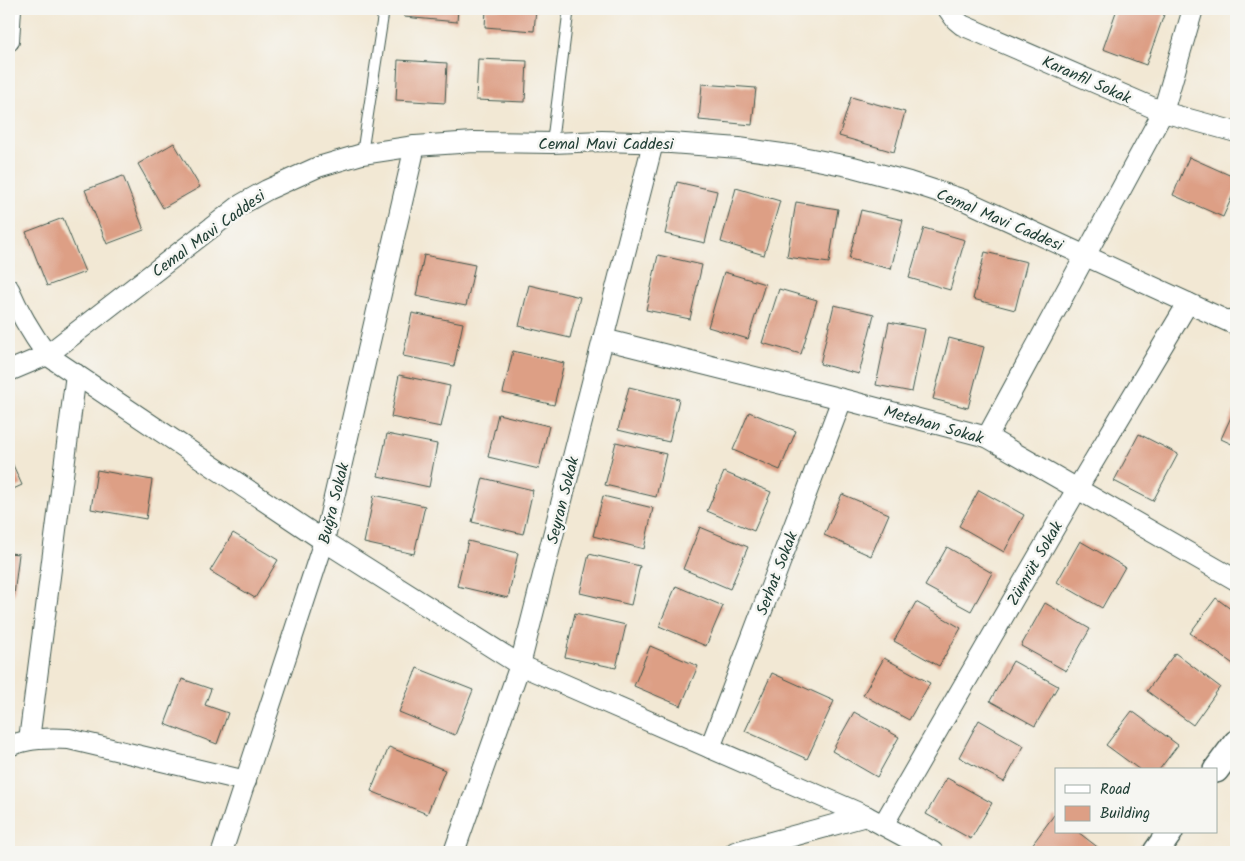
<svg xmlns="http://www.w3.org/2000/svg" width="1245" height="861" viewBox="0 0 1245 861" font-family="Kalam,sans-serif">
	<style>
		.building { fill: #dd9f85 }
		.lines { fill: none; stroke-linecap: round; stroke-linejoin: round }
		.service-casing { stroke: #3f574c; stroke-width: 12 }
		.minor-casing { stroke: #3f574c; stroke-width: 22 }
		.tertiary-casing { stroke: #3f574c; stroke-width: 28 }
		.service { stroke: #fff; stroke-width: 10 }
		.minor { stroke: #fff; stroke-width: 20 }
		.tertiary { stroke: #fff; stroke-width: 25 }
		.labels { text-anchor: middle; stroke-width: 5; stroke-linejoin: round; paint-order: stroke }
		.street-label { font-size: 16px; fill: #1f3d34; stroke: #f6f6f2 }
	</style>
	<rect width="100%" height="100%" fill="#f6f6f2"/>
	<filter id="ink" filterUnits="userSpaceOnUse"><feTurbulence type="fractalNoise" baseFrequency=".02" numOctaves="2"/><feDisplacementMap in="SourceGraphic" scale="10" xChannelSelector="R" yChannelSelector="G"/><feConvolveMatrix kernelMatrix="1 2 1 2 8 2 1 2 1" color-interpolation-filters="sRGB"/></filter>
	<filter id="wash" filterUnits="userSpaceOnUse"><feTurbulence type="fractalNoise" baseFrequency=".0096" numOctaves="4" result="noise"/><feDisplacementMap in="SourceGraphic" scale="20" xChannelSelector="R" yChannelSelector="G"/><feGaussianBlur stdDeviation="1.12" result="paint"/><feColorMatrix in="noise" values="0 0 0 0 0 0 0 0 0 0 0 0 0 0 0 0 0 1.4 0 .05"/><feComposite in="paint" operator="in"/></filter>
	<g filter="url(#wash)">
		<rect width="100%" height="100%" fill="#f2e8d4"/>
		<g id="blocks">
			<g class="building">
				<polygon points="404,9 458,9 457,22 404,17"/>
				<polygon points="486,9 536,9 534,31 485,27"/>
				<polygon points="1117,9 1156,9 1165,12 1146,65 1103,49"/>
				<polygon points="478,59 527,61 525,102 476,100"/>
				<polygon points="398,60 447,63 445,103 396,100"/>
				<polygon points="702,84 756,88 752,125 699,120"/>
				<polygon points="851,97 905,112 894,152 839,136"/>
				<polygon points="174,143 200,187 163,208 138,164"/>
				<polygon points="1189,157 1236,178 1236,188 1223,217 1173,195"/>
				<polygon points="123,176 144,230 107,244 85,190"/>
				<polygon points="677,182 717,191 705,243 665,234"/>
				<polygon points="736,188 780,201 764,255 721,242"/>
				<polygon points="796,202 838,209 829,263 787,257"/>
				<polygon points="861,210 903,220 891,269 849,259"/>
				<polygon points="63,218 85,272 47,286 26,232"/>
				<polygon points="924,228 965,240 950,290 909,278"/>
				<polygon points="985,252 1027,262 1015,310 973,299"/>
				<polygon points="424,255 475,265 466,306 416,296"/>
				<polygon points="658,255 702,265 690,319 646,310"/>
				<polygon points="724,272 765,284 748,339 708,327"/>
				<polygon points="529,285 580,297 570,338 519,326"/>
				<polygon points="779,289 817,300 801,354 762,343"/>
				<polygon points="834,305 874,314 859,374 820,364"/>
				<polygon points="412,313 463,323 454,366 403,356"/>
				<polygon points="889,322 925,329 912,392 876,385"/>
				<polygon points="949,338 984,347 968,408 933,399"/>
				<polygon points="513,351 564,363 554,405 503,393"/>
				<polygon points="399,375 450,386 441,427 391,417"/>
				<polygon points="629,387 679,399 669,442 618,430"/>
				<polygon points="1236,406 1236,446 1221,439"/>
				<polygon points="749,412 796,431 780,470 733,450"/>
				<polygon points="498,414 549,426 539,469 488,457"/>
				<polygon points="387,434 437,444 429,487 378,476"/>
				<polygon points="1139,434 1178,454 1153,501 1114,481"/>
				<polygon points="616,442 666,454 656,497 605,485"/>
				<polygon points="9,456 22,485 9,491"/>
				<polygon points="97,470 152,480 146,519 91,509"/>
				<polygon points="724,472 771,492 754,531 707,511"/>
				<polygon points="483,478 533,490 523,534 472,522"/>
				<polygon points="979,490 1024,515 1004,552 959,526"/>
				<polygon points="842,494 889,514 871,556 824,535"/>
				<polygon points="374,495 425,506 414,554 364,543"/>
				<polygon points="603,496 653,508 644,549 593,536"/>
				<polygon points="700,527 748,547 730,589 683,569"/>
				<polygon points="233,533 278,560 255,598 210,571"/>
				<polygon points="468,541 518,553 508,598 457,586"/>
				<polygon points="1080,541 1125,567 1102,608 1057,582"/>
				<polygon points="947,547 992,573 971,611 925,586"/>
				<polygon points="9,553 19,554 14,595 9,594"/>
				<polygon points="589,554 640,566 631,605 580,593"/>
				<polygon points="676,586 723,606 706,646 659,626"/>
				<polygon points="1216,598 1236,613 1236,666 1190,633"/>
				<polygon points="916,602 961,628 939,666 894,641"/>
				<polygon points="1045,603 1090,629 1066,671 1021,646"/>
				<polygon points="575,613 626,625 616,668 565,657"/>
				<polygon points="650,646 698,666 681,706 634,686"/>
				<polygon points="1175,653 1220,687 1193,725 1147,691"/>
				<polygon points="884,658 930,683 909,720 863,695"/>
				<polygon points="1013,661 1058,686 1035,726 990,701"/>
				<polygon points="417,668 473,690 455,735 399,712"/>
				<polygon points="772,673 834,701 807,759 745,731"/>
				<polygon points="182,679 211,689 205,705 228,713 217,744 165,724"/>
				<polygon points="1132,711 1178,745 1159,770 1140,770 1106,745"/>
				<polygon points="854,712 899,737 877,777 832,751"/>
				<polygon points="979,720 1024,746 1004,782 959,757"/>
				<polygon points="389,747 445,770 427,814 371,791"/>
				<polygon points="947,778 992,803 971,839 926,814"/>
				<polygon points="1054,815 1056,816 1056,832 1078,832 1100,849 1098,852 1032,852 1029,849"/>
			</g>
		</g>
	</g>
	<g filter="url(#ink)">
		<use href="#blocks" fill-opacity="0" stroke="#3f574c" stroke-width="1"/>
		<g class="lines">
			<g class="service-casing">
				<g id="service">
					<polyline points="552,143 568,15 568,9"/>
					<polyline points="362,154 384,9"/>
				</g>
			</g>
			<g class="minor-casing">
				<g id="minor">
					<polyline points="948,9 956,20 962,25 1163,112 1236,132"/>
					<polyline points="9,41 11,9"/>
					<path d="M9 289C19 313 32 334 47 355L324 541 520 665 866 816 933 852"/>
					<polyline points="603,339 842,399 987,437 1236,580"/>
					<polyline points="9,371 47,355 242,204 267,190 318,167 362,154 415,146 474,142 552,143 602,141 671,143 739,148 797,156 853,167 909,182 964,200 1236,325"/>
					<polyline points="987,437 1163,112 1193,9"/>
					<polyline points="29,740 76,374"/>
					<path d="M9 746C29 738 48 738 69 739L246 781"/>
					<polyline points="710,748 842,399"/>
					<polyline points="883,825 1077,489 1188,303"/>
					<polyline points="222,852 324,541 415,146"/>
					<polyline points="454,852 520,665 653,143"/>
					<polyline points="735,852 866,816"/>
				</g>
			</g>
			<g class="tertiary-casing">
				<g id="tertiary">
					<polyline points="1216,770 1236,743"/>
					<polyline points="1156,852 1170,832"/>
				</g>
			</g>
			<use href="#service" class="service"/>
			<use href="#minor" class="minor"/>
			<use href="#tertiary" class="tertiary"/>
		</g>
	</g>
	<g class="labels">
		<g class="street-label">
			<text transform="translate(1087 79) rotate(24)" y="6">Karanfil Sokak</text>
			<text x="606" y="149">Cemal Mavi Caddesi</text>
			<text transform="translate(1000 219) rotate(23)" y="6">Cemal Mavi Caddesi</text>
			<text transform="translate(208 233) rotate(-36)" y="6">Cemal Mavi Caddesi</text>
			<text transform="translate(934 424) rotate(16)" y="6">Metehan Sokak</text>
			<text transform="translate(562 500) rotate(-76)" y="6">Seyran Sokak</text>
			<text transform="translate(333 503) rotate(-76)" y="6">Buğra Sokak</text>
			<text transform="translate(1034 563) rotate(-60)" y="6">Zümrüt Sokak</text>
			<text transform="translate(776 573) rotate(-69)" y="6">Serhat Sokak</text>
		</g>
	</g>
	<rect width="1245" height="861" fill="none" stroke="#f6f6f2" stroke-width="30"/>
	<rect x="1055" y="768" width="162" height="65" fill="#f6f6f2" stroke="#a0aca6"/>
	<rect x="1065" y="785" width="25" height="8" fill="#ffffff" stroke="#a0aca6"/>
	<text x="1100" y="794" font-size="15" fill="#1f3d34">Road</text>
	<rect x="1065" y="806" width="25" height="15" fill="#dd9f85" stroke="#a0aca6"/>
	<text x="1100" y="818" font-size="15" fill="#1f3d34">Building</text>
</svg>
